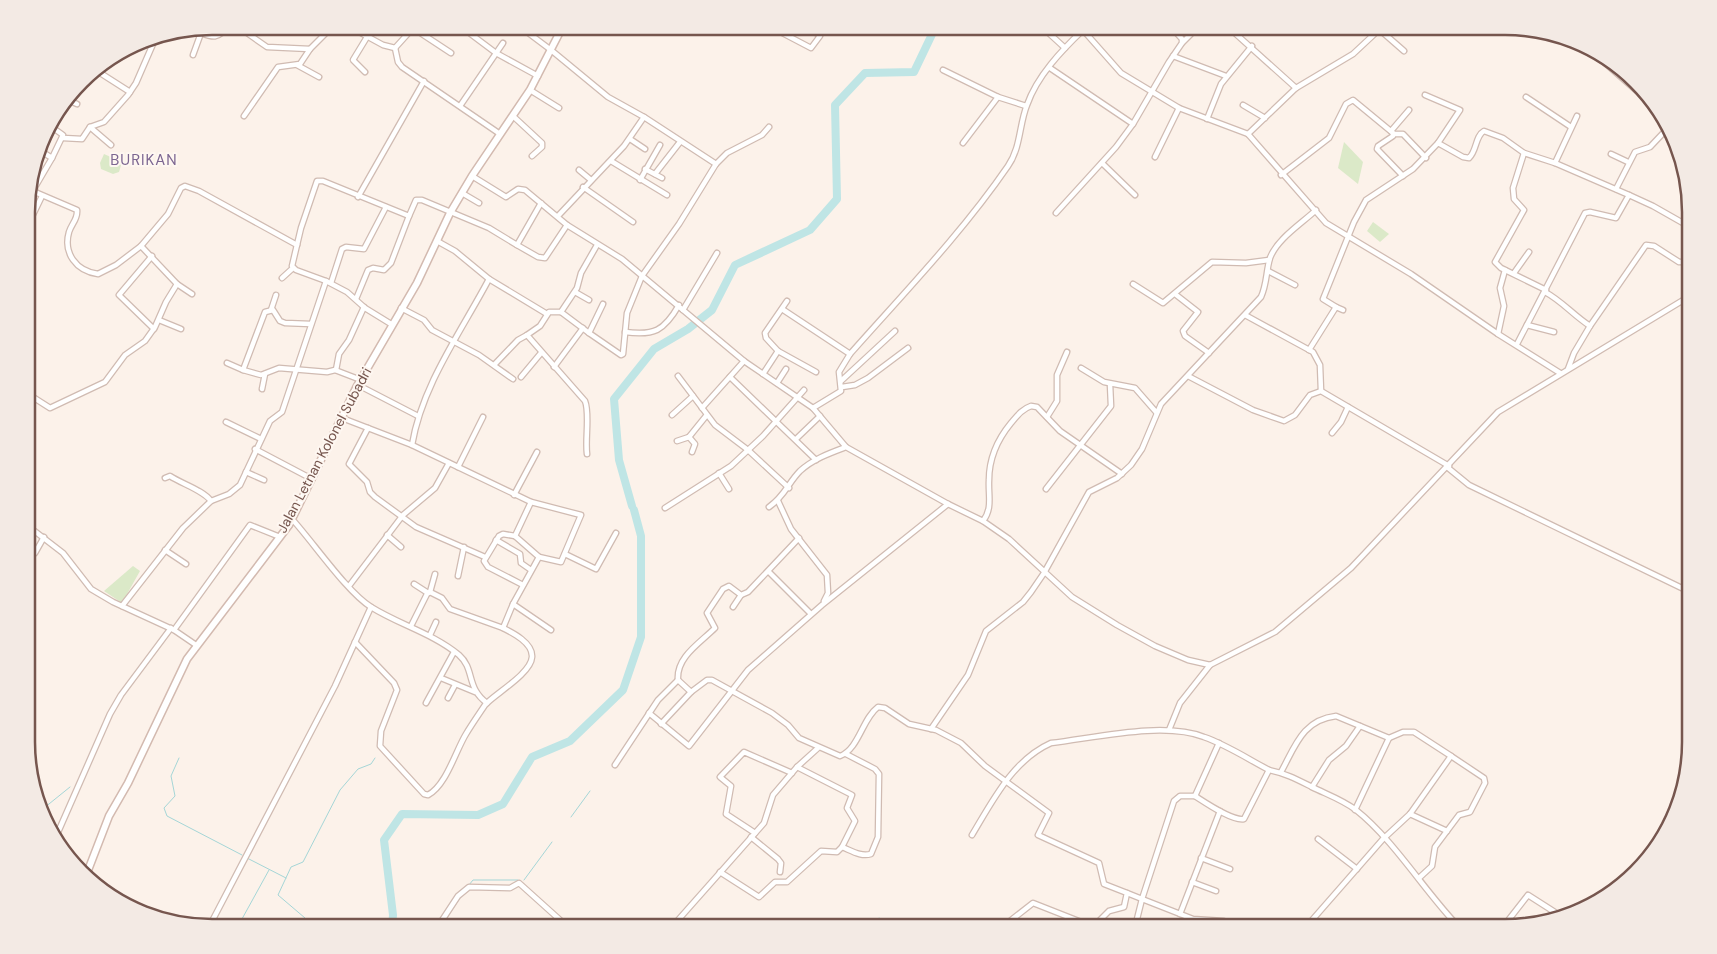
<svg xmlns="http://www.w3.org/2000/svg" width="1717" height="954" viewBox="0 0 1717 954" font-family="'DM Sans',sans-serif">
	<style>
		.green { fill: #dbe9c8 }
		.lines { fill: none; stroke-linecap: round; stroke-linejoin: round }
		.stream { stroke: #a5d6d7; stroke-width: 1 }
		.river { stroke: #bfe5e5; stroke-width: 8 }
		.street-casing { stroke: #d0bbb2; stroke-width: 7 }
		.secondary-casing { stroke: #d3bab0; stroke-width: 9 }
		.street { stroke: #fff; stroke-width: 4.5 }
		.secondary { stroke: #fff; stroke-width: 6 }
		.labels { text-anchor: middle; stroke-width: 4; stroke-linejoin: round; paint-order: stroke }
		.street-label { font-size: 14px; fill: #76564e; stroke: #fef7f1 }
		.neighbourhood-label { font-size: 15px; letter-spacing: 1px; fill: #7c6691; stroke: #fef7f1 }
		.rim { fill: none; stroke: #76564e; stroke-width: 2.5 }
	</style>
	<rect width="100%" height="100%" fill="#fcf2ea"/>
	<g class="green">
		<polygon points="1344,142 1363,162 1358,184 1338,168"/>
		<polygon points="104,154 122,162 119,172 113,174 101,169 100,163"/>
		<polygon points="1373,222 1389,234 1380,242 1367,231"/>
		<polygon points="133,566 140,571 122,603 104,591"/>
	</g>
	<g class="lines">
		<g class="stream">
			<polyline points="353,652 356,646"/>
			<polyline points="179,758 171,776 175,796 164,808 167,816 242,855"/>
			<polyline points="44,808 70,787"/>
			<polyline points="571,817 590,791"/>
			<polyline points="247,858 286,878"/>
			<polyline points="524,880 552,842"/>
			<polyline points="469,885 473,880 518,880"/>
			<polyline points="446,919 462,895"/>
			<polyline points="237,928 269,870"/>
			<polyline points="309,928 305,918 278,895 291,867 303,862 340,790 358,769 371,764 375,758"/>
			<polyline points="876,928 879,918"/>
		</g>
		<g class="river">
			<polyline points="632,506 619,460 614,399 654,349 688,329 712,310 735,265 810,230 837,199 835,105 865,73 914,72 936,26"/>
			<polyline points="392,928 393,915 384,840 402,814 478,815 503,804 532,757 570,741 623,690 641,637 641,536 634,510"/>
		</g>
		<g class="street-casing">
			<g id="street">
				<polyline points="237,26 267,47 310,49 333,26"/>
				<polyline points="348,26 383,45 395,48"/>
				<polyline points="460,26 496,53 538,76"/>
				<polyline points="519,26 551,50 608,97 644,117 624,146 558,216"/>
				<polyline points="769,26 811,48 820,36 807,26"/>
				<polyline points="1041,26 1065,48"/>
				<polyline points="1227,26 1296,88"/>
				<polyline points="413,28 451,53"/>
				<polyline points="1195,28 1196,26"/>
				<path d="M192 30C209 35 216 43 228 26"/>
				<polyline points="981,30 986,26"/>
				<polyline points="1083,30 1121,73 1179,108 1248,134 1326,223 1411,274 1498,334 1560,373"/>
				<polyline points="1380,30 1404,51"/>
				<polyline points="1183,42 1191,34"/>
				<polyline points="1569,44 1571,44"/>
				<polyline points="395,48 398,62 402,67 500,134"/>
				<polyline points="395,48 414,27"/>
				<polyline points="1588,48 1661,112"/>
				<polyline points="193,55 201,33"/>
				<polyline points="1173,56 1226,76"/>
				<polyline points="297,65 319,77"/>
				<polyline points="1050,68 1133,124"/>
				<polyline points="94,69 130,92"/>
				<polyline points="943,70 998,97 1026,106"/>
				<polyline points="365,72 353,60 367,37"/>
				<polyline points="530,90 559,108"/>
				<polyline points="1425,95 1460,110 1438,143"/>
				<polyline points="1526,97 1571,127"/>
				<polyline points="68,100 77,104"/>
				<polyline points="1243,105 1265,118"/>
				<polyline points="460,106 503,43"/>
				<polyline points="244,116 278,67 300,64 310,49"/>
				<polyline points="514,117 542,143 542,147 532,156"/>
				<polyline points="644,117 716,164"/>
				<polyline points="1207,119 1221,84 1252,46"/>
				<polyline points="49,125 63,135 52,158"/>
				<polyline points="90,127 111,145"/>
				<polyline points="1391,131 1409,110"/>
				<polyline points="1248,134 1296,88 1353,54 1383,26"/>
				<polyline points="1393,134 1403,134 1426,158"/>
				<polyline points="63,138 82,139 90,127 104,122 128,95 136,83 156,37"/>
				<polyline points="630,139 645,149"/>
				<polyline points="963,143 998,97"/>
				<polyline points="1524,153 1513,188 1514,199 1524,210 1495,262 1501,268 1546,290"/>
				<polyline points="1611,154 1628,162"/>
				<polyline points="1155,157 1179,108"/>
				<polyline points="611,161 667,195"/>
				<polyline points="1102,163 1135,195"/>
				<polyline points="1555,163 1577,116"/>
				<polyline points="645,169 662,178"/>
				<polyline points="579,170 591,180"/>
				<polyline points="655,174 680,142"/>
				<polyline points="1281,175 1329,138 1346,104 1353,100 1393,133 1393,136 1378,146 1377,149 1403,176"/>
				<polyline points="472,176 506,197 518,189 525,190 567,225 622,259 744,361 813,408 846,447 948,504 983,521 1009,539 1072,597 1117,625 1155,646 1188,660 1210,665 1275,632 1351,568 1498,412 1690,296"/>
				<polyline points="640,180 660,145"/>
				<polyline points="583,187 633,222"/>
				<polyline points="1616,189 1635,152 1650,147 1667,129"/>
				<polyline points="462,193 479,203"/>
				<polyline points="1629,195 1653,206 1690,227"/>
				<polyline points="358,197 424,81"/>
				<polyline points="1056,213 1116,147 1133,124 1169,62 1182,43 1182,39 1170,26"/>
				<polyline points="28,225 42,196"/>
				<polyline points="517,245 538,257 545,258 567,225"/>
				<polyline points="141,246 168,214 181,188 185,186 199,191 297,245"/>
				<polyline points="152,256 119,295 154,329"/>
				<polyline points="1268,271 1295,285"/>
				<polyline points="1514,273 1529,252"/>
				<polyline points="282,278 293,268"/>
				<polyline points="489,279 547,314"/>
				<polyline points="326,281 296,270 292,266 301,228 317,181 323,181 409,216 416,200 422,200 489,228 517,245 541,203"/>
				<polyline points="331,283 342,249 346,247 364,249 386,207"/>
				<polyline points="177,284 192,294"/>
				<polyline points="1133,284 1163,303 1212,262 1246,263 1269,260"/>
				<polyline points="575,292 589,300"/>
				<path d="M1545 292C1562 301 1573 315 1590 326L1646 245 1654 246 1679 262H1683L1690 248"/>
				<polyline points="1175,294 1198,312 1183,331 1185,336 1209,353"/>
				<polyline points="356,299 368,270 373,268 384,270 391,263 409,216"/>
				<polyline points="1336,307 1343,310"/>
				<polyline points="401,308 424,320 432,330 479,355 513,379"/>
				<polyline points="782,309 850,354"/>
				<polyline points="271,310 276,295"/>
				<polyline points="683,310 717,253"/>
				<polyline points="561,312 589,333 603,304"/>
				<polyline points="1245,315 1313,352 1320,365 1321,391"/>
				<polyline points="159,320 181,329"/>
				<polyline points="311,324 285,323 280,321 273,310 265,312 243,370 261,375 279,368 327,372 335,370 361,380"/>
				<polyline points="1527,325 1554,332"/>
				<path d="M625 332C654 336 664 331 679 305"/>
				<polyline points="589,333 621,355 623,354 627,313 642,276 679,224 716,164 727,153 762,135 769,127"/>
				<polyline points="1498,334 1504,306 1500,288 1505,270"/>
				<path d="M1309 350 1336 307 1323 299 1354 222 1366 200 1413 169 1438 143 1463 157 1469 158C1477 151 1475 136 1484 131L1503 138 1524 153 1555 163 1629 195 1616 218 1590 212 1585 213 1517 344"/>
				<polyline points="778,351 816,372"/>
				<polyline points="227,363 243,370"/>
				<polyline points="494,365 518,340 527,335"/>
				<polyline points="554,367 583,328"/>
				<polyline points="1081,368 1104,382 1135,388 1156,412"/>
				<polyline points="1568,369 1574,353 1590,326"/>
				<polyline points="336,370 339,354 349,340 364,307"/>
				<polyline points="763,374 778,351 766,338 765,333 787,301"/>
				<polyline points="678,376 715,425 748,450 789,488"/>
				<polyline points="1188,376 1253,410 1284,421 1295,415 1310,395 1321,391 1449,466"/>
				<polyline points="521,377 541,353"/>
				<polyline points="730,377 816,460"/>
				<polyline points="841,381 895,331"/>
				<polyline points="777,383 786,369"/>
				<polyline points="358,385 418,416"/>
				<polyline points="842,387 855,385 868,378 908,348"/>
				<polyline points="262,389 265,374"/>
				<path d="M28 394 50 408 105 382 125 355 145 341 155 327 166 302 177 284 141 246 116 265 98 274C76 271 63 253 69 232 72 223 78 219 77 210L35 192V187L52 158 39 150"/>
				<polyline points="702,408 744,361"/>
				<path d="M813 408 841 391 839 372 850 354C904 293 962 233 1008 166 1021 147 1019 125 1027 105 1037 76 1062 50 1083 30L1084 26"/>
				<polyline points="672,415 693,396"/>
				<polyline points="1047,417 1057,401 1057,375 1067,352"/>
				<polyline points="342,418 412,445 531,502 581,515 561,562 539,557"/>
				<polyline points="226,422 261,439"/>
				<polyline points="368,428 349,464 367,482 370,492 375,497 416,527 485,557"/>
				<polyline points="1332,433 1341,422 1348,407"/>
				<polyline points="796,439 820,416"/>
				<polyline points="677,441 689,437"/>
				<path d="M412 445C422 385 461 332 489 279L455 251 437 241"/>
				<polyline points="255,449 312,479"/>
				<polyline points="692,452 695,444 689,437 706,416"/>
				<path d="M587 454C585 439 590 413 585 401L527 335 540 326 549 312H561L577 288 581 273 597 245"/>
				<polyline points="458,467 483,417"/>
				<polyline points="1447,467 1469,485 1690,592"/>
				<polyline points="246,472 264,480"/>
				<polyline points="719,473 729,489"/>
				<path d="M165 478 170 476C182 484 203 490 211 501"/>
				<polyline points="1046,489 1111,406 1110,384"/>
				<polyline points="514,495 537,452"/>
				<polyline points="778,501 791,529 827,575 828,593 824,601"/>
				<path d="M769 507C785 496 788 483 800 471 813 459 830 453 846 447"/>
				<polyline points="665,508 731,466 763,436 804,390"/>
				<path d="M292 519C313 542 347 592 371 607 400 625 432 633 459 655 475 669 466 688 487 703"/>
				<path d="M983 521C993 508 988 495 989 480 989 458 997 440 1011 423 1017 416 1022 409 1031 406L1037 407 1060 431 1122 474"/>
				<polyline points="28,526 63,553 91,589 113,602 174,630 196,645"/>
				<polyline points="387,535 401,547"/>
				<polyline points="515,536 503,534 499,536 484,561 488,567 523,585"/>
				<path d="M799 538 748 592 741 595 729 586 723 589 707 613 715 628C700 643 676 657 678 680L691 692 707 680H712L772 713 788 725 799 738 840 756C859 749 862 719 878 707L885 708 909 724 936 730 961 743 985 766 1049 813 1038 835 1099 863 1104 884 1127 893 1124 907 1109 911 1093 927"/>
				<polyline points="496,540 520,554 521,563 531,570"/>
				<polyline points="165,550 186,564"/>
				<polyline points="35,553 44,537"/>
				<polyline points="565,554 596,569 616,533"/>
				<polyline points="769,572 811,614"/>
				<polyline points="458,576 464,547"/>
				<polyline points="414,584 428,593"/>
				<polyline points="349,586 403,515 435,488 449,463"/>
				<polyline points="430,592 435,574"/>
				<polyline points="513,604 551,630"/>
				<polyline points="122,606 183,528 211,501 229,494 240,485 270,421 282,412 326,281 347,292 365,308 391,324"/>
				<polyline points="733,607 741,595"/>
				<polyline points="411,626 427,594 430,592 442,598 450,609 503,628 513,604 539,557 515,536 531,502"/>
				<polyline points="174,630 250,525 280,537"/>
				<polyline points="430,635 436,622"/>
				<path d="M355 642 394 683 397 690 381 731 380 746 424 794 428 795C446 786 456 750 466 734 472 724 479 714 485 705 493 695 531 674 532 657 533 643 513 633 503 628"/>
				<polyline points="441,678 475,692"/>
				<polyline points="448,698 455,685"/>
				<polyline points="426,703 454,652"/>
				<polyline points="1687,711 1690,706"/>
				<polyline points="649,713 689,746 748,670 822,605 948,504"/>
				<polyline points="661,724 691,692"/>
				<path d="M931 729 968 675 986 631 1023 602 1031 592 1044 573 1089 492 1117 478 1131 465 1142 449 1161 404 1261 297C1267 284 1266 271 1270 258 1277 239 1301 224 1316 210"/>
				<polyline points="1169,730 1180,703 1210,665"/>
				<path d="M1219 743 1195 796C1206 803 1232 821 1244 819L1269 770"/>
				<polyline points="615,765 658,700 678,680"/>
				<polyline points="797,767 852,795 847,808 855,821 842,847"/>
				<path d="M1281 772C1295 747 1302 720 1336 716L1389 738 1403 732H1414L1451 756 1410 814 1383 839 1306 927"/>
				<polyline points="1312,787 1329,760 1346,746 1360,726"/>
				<polyline points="1355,810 1389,738"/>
				<polyline points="1410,814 1447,831"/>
				<polyline points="755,833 726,814 731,786 720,777 744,752 792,773"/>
				<path d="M972 835C993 800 1013 760 1051 743 1095 738 1163 721 1204 737 1227 745 1248 759 1269 770 1285 773 1298 780 1312 787 1326 794 1343 800 1356 810 1394 840 1425 892 1459 927"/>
				<polyline points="751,837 778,859 781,863 780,872"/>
				<polyline points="55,839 110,714 121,695 171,628"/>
				<polyline points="1318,839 1357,869"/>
				<polyline points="1201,858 1230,869"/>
				<path d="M720 872 759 897 775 882H787L821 851 837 852 842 847C852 851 861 857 871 854L878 837 879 774 875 769 846 754"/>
				<polyline points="1419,878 1432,866 1435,847 1459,815 1470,812 1485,783 1484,778 1451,756"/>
				<polyline points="1192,882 1216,891"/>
				<polyline points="1127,893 1142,899 1174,801 1180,796 1195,796"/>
				<polyline points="1180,914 1220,811"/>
				<polyline points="209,927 335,686 371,607"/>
				<polyline points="1135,927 1142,899 1193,919 1224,921 1235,927"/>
				<polyline points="1503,927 1528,895 1564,918"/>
				<polyline points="437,928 458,896 469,887 510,888 519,883 569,928"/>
				<polyline points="671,928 764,823 773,795 797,767 818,748"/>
				<polyline points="1001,928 1033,903 1094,927"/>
			</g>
		</g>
		<g class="secondary-casing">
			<polyline id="secondary" points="87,873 109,816 128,783 187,659 289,525 357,386 417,283 450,213 472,176 530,90 563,26"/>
		</g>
		<use href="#street" class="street"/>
		<use href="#secondary" class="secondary"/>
	</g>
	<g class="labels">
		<g class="street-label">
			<text transform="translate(324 450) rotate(-62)" y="5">Jalan Letnan Kolonel Subadri</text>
		</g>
		<g class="neighbourhood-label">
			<text x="144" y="165">BURIKAN</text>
		</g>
	</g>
	<path d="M0 0H1717V954H0ZM212 35H1505A177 177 0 0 1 1682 212V742A177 177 0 0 1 1505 919H212A177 177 0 0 1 35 742V212A177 177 0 0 1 212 35Z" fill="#f3eae4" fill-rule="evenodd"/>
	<path class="rim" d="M212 35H1505A177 177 0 0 1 1682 212V742A177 177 0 0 1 1505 919H212A177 177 0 0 1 35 742V212A177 177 0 0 1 212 35Z"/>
</svg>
